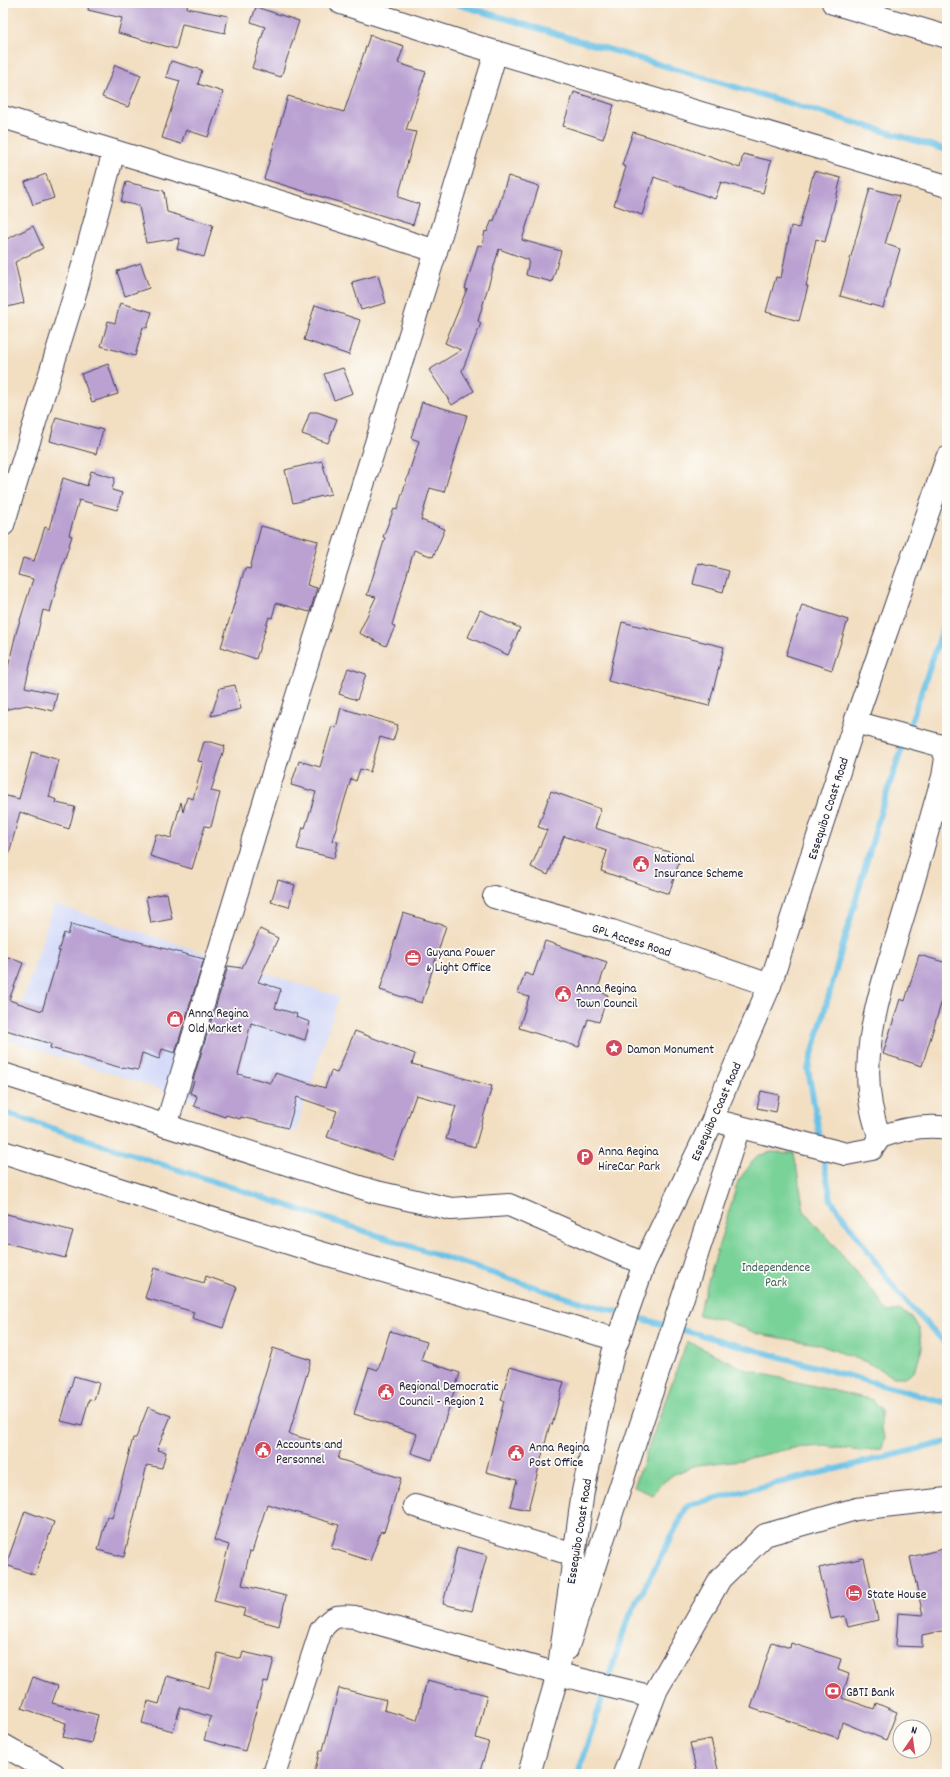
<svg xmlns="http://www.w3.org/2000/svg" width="950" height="1777" viewBox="0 0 950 1777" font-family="Dekko,sans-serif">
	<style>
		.built { fill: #d3d9f9 }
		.green { fill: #79d298; stroke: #4e7a6a }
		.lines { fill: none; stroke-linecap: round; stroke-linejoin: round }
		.stream { stroke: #69c1e6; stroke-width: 6 }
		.building { fill: #baa1d2 }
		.minor-casing { stroke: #413e4f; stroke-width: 24 }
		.major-casing { stroke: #413e4f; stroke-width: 24 }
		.minor { stroke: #fff; stroke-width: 22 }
		.major { stroke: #fff; stroke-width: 22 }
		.labels { text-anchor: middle; stroke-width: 3.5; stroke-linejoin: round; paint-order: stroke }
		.street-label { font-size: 13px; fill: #22223b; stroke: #fdfcf7 }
		.poi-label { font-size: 13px; fill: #22223b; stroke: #fdfcf7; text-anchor: start }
		.park-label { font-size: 13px; fill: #40605c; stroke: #fdfcf7 }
	</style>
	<rect width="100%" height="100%" fill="#fdfcf7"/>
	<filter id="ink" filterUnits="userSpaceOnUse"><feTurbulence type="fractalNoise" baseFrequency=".025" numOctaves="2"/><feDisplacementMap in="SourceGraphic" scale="8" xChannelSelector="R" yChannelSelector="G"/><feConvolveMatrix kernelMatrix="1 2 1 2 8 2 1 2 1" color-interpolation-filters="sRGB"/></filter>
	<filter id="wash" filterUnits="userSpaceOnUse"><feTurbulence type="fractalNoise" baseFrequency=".012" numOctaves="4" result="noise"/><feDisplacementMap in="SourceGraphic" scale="16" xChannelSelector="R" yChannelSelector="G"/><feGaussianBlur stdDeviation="0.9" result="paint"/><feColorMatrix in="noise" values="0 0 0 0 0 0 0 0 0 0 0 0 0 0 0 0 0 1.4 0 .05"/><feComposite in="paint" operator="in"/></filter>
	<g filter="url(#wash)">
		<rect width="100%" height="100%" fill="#f2dec1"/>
		<polygon class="built" points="54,904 339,997 295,1133 10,1041"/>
		<g class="green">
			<polygon points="771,1152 794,1153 804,1211 876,1295 887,1312 899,1310 912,1317 920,1330 922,1348 918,1362 914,1372 907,1377 894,1377 866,1362 817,1344 758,1334 724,1320 698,1315 738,1181 757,1156"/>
			<polygon points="687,1341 747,1370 873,1400 881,1409 881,1430 885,1437 882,1449 860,1451 825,1446 793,1448 741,1460 698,1465 674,1474 660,1485 653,1495 634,1487"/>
		</g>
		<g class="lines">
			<g class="stream">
				<polyline points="453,3 947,150"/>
				<polyline points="3,1112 574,1300 947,1403"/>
				<polyline points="821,1144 808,1069 882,807 947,617"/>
				<polyline points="822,1153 831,1200 898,1293 947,1345"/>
				<polyline points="578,1774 627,1621 688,1505 947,1442"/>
			</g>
		</g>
		<g id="blocks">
			<g class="building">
				<polygon points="89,3 188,3 187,8 228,16 225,33 182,24 176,49 118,33 122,18 88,10"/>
				<polygon points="256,7 299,21 281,77 252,68 265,27 251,22"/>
				<polygon points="370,35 404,46 398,63 426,72 406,130 416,132 398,197 419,204 413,225 264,179 288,96 344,112"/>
				<polygon points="171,61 202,70 198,84 223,92 208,137 186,130 181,144 162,138 180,81 166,77"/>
				<polygon points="115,65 141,75 128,107 102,97"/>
				<polygon points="574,92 614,105 603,139 563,126"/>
				<polygon points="633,132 686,148 740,168 743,154 771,161 763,193 721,182 715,199 654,177 642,215 614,205 626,167 622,165"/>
				<polygon points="814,171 841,178 825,242 816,239 806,286 808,286 799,321 766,312 776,277 781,278 791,226 799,228"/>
				<polygon points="46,174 54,198 33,205 25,182"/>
				<polygon points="508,176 539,186 522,240 561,251 552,282 526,275 529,260 499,249 478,321 481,323 462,371 474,391 452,405 429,370 461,350 445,343 467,289 465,289 478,245 482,246 485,231 487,232 492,220 494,221"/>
				<polygon points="126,182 164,191 167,212 213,225 204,257 177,249 180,238 146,243 139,206 121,202"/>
				<polygon points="870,188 899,196 885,244 900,249 883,308 840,296"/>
				<polygon points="33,226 43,248 15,262 24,303 3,308 3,241"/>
				<polygon points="141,263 149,288 125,296 117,271"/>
				<polygon points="378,275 386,303 361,310 352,282"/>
				<polygon points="120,303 152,312 147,328 143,327 135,356 101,346 108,321 115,323"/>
				<polygon points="315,305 360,320 349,355 304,340"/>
				<polygon points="108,364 118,394 92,402 81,374"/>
				<polygon points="343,368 353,393 334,400 324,374"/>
				<polygon points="422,402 467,415 444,492 430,488 421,520 445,529 433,557 414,550 392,625 395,627 386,646 359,633 376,597 367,595 385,538 383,537 394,509 397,510 419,441 411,438"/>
				<polygon points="310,412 317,412 337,419 328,443 302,434"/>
				<polygon points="56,417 103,430 96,454 50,441"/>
				<polygon points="322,461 331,494 293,503 285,470"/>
				<polygon points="91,471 115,478 112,490 122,493 117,510 79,500 69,535 72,536 56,586 57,586 50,612 43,610 25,687 57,694 53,711 27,705 3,710 3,676 6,676 16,633 33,579 18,575 23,558 34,561 45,527 49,529 63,478 87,486"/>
				<polygon points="261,526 318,541 307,585 317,588 310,612 276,603 272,618 269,617 256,659 221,647 245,568 250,569"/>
				<polygon points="698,563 729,571 723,592 693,584"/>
				<polygon points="802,605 848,620 832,670 786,655"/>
				<polygon points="480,610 520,628 508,655 468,637"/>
				<polygon points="622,622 724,647 709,706 608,681"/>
				<polygon points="348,668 366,674 357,700 339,694"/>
				<polygon points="235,685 241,709 211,716 220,688"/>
				<polygon points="341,708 398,725 393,741 380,737 370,772 360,769 356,781 351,779 332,841 338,842 334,858 297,849 303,827 305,828 316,792 291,785 299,761 320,767 332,726 336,728"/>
				<polygon points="204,742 211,742 225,746 211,791 220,793 211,827 205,826 192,869 150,856 156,834 171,838 181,802 183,812 187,797 193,799 203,762 198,761"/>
				<polygon points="32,752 59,760 49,797 57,800 56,803 75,807 69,829 20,812 9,854 3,853 3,795 19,799"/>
				<polygon points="551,791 601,809 595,828 681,856 669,894 601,871 607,851 564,836 548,875 531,867 547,830 538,827"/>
				<polygon points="278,880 295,885 289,907 271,902"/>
				<polygon points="167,893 172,919 151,923 146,897"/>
				<polygon points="403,913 446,926 422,1003 380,990"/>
				<polygon points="71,924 204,959 175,1053 162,1049 159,1059 142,1053 138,1070 123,1067 122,1068 50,1048 51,1044 3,1029 3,955 23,963 9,1000 42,1011 60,951 58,951 64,933 68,935"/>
				<polygon points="260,929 278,938 258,982 281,989 275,1008 297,1014 296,1017 310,1022 305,1040 251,1023 238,1074 271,1083 275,1073 325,1088 331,1071 337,1073 355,1031 415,1054 412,1064 492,1086 475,1147 446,1139 456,1106 416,1095 393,1160 327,1137 337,1111 297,1097 288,1128 241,1117 240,1119 226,1115 225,1117 194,1106 197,1096 190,1093 194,1081 193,1080 228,966 242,968"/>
				<polygon points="545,941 607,962 597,991 608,995 599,1022 588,1019 579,1047 519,1028 529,997 518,993 525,973 533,976"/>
				<polygon points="919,955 947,963 947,984 922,1066 883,1054 900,999 905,1001"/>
				<polygon points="761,1091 779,1095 776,1112 757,1108"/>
				<polygon points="3,1213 73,1231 65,1258 3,1242"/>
				<polygon points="154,1268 204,1283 206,1276 237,1287 223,1328 192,1318 194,1312 145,1298"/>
				<polygon points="390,1331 427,1342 421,1360 460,1373 432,1460 411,1453 417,1434 354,1414 369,1367 378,1370"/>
				<polygon points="273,1348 311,1360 289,1434 341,1449 338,1459 401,1478 384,1532 381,1531 370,1561 331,1548 339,1525 267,1504 252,1552 250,1551 242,1585 286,1596 279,1626 243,1616 245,1609 214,1601 229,1545 214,1540"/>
				<polygon points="510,1367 564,1382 552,1425 550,1424 528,1510 510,1506 517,1480 486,1472 504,1401 501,1400"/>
				<polygon points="74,1376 99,1383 94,1400 89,1399 82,1426 61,1421"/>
				<polygon points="148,1407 171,1416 157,1450 166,1452 162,1468 147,1465 124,1557 98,1550 107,1516 112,1518 133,1438 136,1438"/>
				<polygon points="25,1511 54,1522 35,1575 6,1565"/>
				<polygon points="457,1547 487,1555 472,1611 443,1604"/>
				<polygon points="947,1548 947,1630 922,1635 922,1647 896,1646 898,1613 923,1615 910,1557"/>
				<polygon points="864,1558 878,1620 848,1627 845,1616 831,1619 819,1568"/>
				<polygon points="772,1642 790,1648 791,1643 841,1659 838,1670 849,1674 842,1698 874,1709 876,1703 897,1712 886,1740 842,1722 838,1738 751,1708"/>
				<polygon points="243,1652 274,1659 268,1682 264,1681 245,1751 204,1740 211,1717 180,1707 173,1731 142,1723 148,1701 159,1704 167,1676 209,1688 218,1653 241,1659"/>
				<polygon points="33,1677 58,1686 52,1703 98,1715 91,1743 63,1737 66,1723 22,1708"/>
				<polygon points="427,1680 487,1695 476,1738 489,1742 479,1774 314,1774 320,1750 323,1750 339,1688 386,1700 384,1710 417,1720"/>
				<polygon points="711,1739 719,1774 697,1774 690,1743"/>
			</g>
		</g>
	</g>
	<g filter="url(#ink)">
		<use href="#blocks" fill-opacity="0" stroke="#413e4f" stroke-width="1"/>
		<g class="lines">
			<g class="minor-casing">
				<g id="minor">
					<polyline points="341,3 472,45 947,186"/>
					<polyline points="833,3 947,37"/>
					<polyline points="3,117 114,151 77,287 3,525"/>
					<polyline points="114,151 314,212 436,251 281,747 166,1126"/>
					<polyline points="436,251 496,52"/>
					<polyline points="494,897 612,931 770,985"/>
					<polyline points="3,1074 372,1191 451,1209 509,1205 644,1264"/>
					<path d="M713 1120 846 1154 872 1149 880 1137C849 1061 886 977 907 903 920 861 930 819 943 777L946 758 942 746 855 722"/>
					<path d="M880 1137C902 1129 924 1124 947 1128"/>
					<polyline points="3,1152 298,1246 618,1340"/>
					<polyline points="415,1506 574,1555"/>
					<polyline points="567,1649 739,1127"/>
					<polyline points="3,1745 54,1774"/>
					<path d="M274 1774 321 1630C332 1616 337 1615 355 1617L558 1674 653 1697"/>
					<polyline points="624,1774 657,1689 720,1579 765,1535 856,1509 947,1499"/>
				</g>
			</g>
			<g class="major-casing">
				<polyline id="major" points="529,1774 558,1674 583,1491 613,1353 644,1264 713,1120 717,1107 770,985 855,722 947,458"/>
			</g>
			<use href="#minor" class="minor"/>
			<use href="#major" class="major"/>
		</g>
	</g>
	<defs>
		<g id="civic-disc" transform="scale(0.9)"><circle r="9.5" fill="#d1495b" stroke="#fdfcf7"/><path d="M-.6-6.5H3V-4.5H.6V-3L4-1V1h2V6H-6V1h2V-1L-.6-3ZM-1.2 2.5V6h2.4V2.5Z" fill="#fff"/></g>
		<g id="office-disc" transform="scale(0.9)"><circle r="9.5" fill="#d1495b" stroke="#fdfcf7"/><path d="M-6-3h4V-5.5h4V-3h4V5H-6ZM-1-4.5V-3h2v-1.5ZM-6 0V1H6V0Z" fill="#fff"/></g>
		<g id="shop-disc" transform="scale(0.9)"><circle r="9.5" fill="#d1495b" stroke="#fdfcf7"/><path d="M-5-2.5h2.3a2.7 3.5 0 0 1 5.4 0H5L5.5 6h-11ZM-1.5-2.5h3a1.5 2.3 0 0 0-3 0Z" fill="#fff"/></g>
		<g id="sight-disc" transform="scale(0.9)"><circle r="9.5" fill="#d1495b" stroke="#fdfcf7"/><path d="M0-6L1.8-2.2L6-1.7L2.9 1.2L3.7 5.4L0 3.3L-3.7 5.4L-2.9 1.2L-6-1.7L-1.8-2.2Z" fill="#fff"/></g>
		<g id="parking-disc" transform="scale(0.9)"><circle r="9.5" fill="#d1495b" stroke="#fdfcf7"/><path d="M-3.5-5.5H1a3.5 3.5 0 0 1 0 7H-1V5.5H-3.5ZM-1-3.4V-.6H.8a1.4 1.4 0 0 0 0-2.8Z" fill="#fff"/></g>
		<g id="hotel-disc" transform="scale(0.9)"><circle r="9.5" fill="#d1495b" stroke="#fdfcf7"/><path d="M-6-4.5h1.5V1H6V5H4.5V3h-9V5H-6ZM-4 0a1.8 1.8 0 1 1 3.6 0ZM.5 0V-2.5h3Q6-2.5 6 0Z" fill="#fff"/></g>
		<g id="bank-disc" transform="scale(0.9)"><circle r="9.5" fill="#d1495b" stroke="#fdfcf7"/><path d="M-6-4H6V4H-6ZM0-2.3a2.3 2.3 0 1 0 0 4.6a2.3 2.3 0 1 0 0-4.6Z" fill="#fff"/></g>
	</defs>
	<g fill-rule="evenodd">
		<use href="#civic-disc" x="641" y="864"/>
		<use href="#office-disc" x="413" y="958"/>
		<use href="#civic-disc" x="563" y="994"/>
		<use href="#shop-disc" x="175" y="1019"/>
		<use href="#sight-disc" x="614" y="1048"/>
		<use href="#parking-disc" x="585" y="1157"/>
		<use href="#civic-disc" x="386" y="1392"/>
		<use href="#civic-disc" x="263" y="1450"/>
		<use href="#civic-disc" x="516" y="1453"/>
		<use href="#hotel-disc" x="854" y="1593"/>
		<use href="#bank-disc" x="833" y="1691"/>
	</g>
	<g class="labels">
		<g class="street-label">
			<text transform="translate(827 808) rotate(-72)" y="5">Essequibo Coast Road</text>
			<text transform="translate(632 939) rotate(18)" y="5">GPL Access Road</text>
			<text transform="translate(715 1111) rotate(-66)" y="5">Essequibo Coast Road</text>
			<text transform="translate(578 1531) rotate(-81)" y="5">Essequibo Coast Road</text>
		</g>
		<g class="poi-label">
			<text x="654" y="862">National<tspan x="654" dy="15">Insurance Scheme</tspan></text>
			<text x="426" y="956">Guyana Power<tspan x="426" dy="15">&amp; Light Office</tspan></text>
			<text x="576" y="992">Anna Regina<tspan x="576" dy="15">Town Council</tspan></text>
			<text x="188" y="1017">Anna Regina<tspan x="188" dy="15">Old Market</tspan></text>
			<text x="627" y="1053">Damon Monument</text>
			<text x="598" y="1155">Anna Regina<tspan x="598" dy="15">HireCar Park</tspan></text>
			<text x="399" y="1390">Regional Democratic<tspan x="399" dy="15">Council - Region 2</tspan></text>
			<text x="276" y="1448">Accounts and<tspan x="276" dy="15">Personnel</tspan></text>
			<text x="529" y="1451">Anna Regina<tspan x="529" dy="15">Post Office</tspan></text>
			<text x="867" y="1598">State House</text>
			<text x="846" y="1696">GBTI Bank</text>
		</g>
		<g class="park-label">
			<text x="776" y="1271">Independence<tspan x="776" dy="15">Park</tspan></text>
		</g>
	</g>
	<rect width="950" height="1777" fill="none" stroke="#fdfcf7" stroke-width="16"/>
	<g transform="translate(912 1739) rotate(13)"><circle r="19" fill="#fdfcf7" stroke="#a5a5ac"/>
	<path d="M0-3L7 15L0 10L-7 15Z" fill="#d1495b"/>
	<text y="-6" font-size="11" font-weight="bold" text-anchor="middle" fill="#22223b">N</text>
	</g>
</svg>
